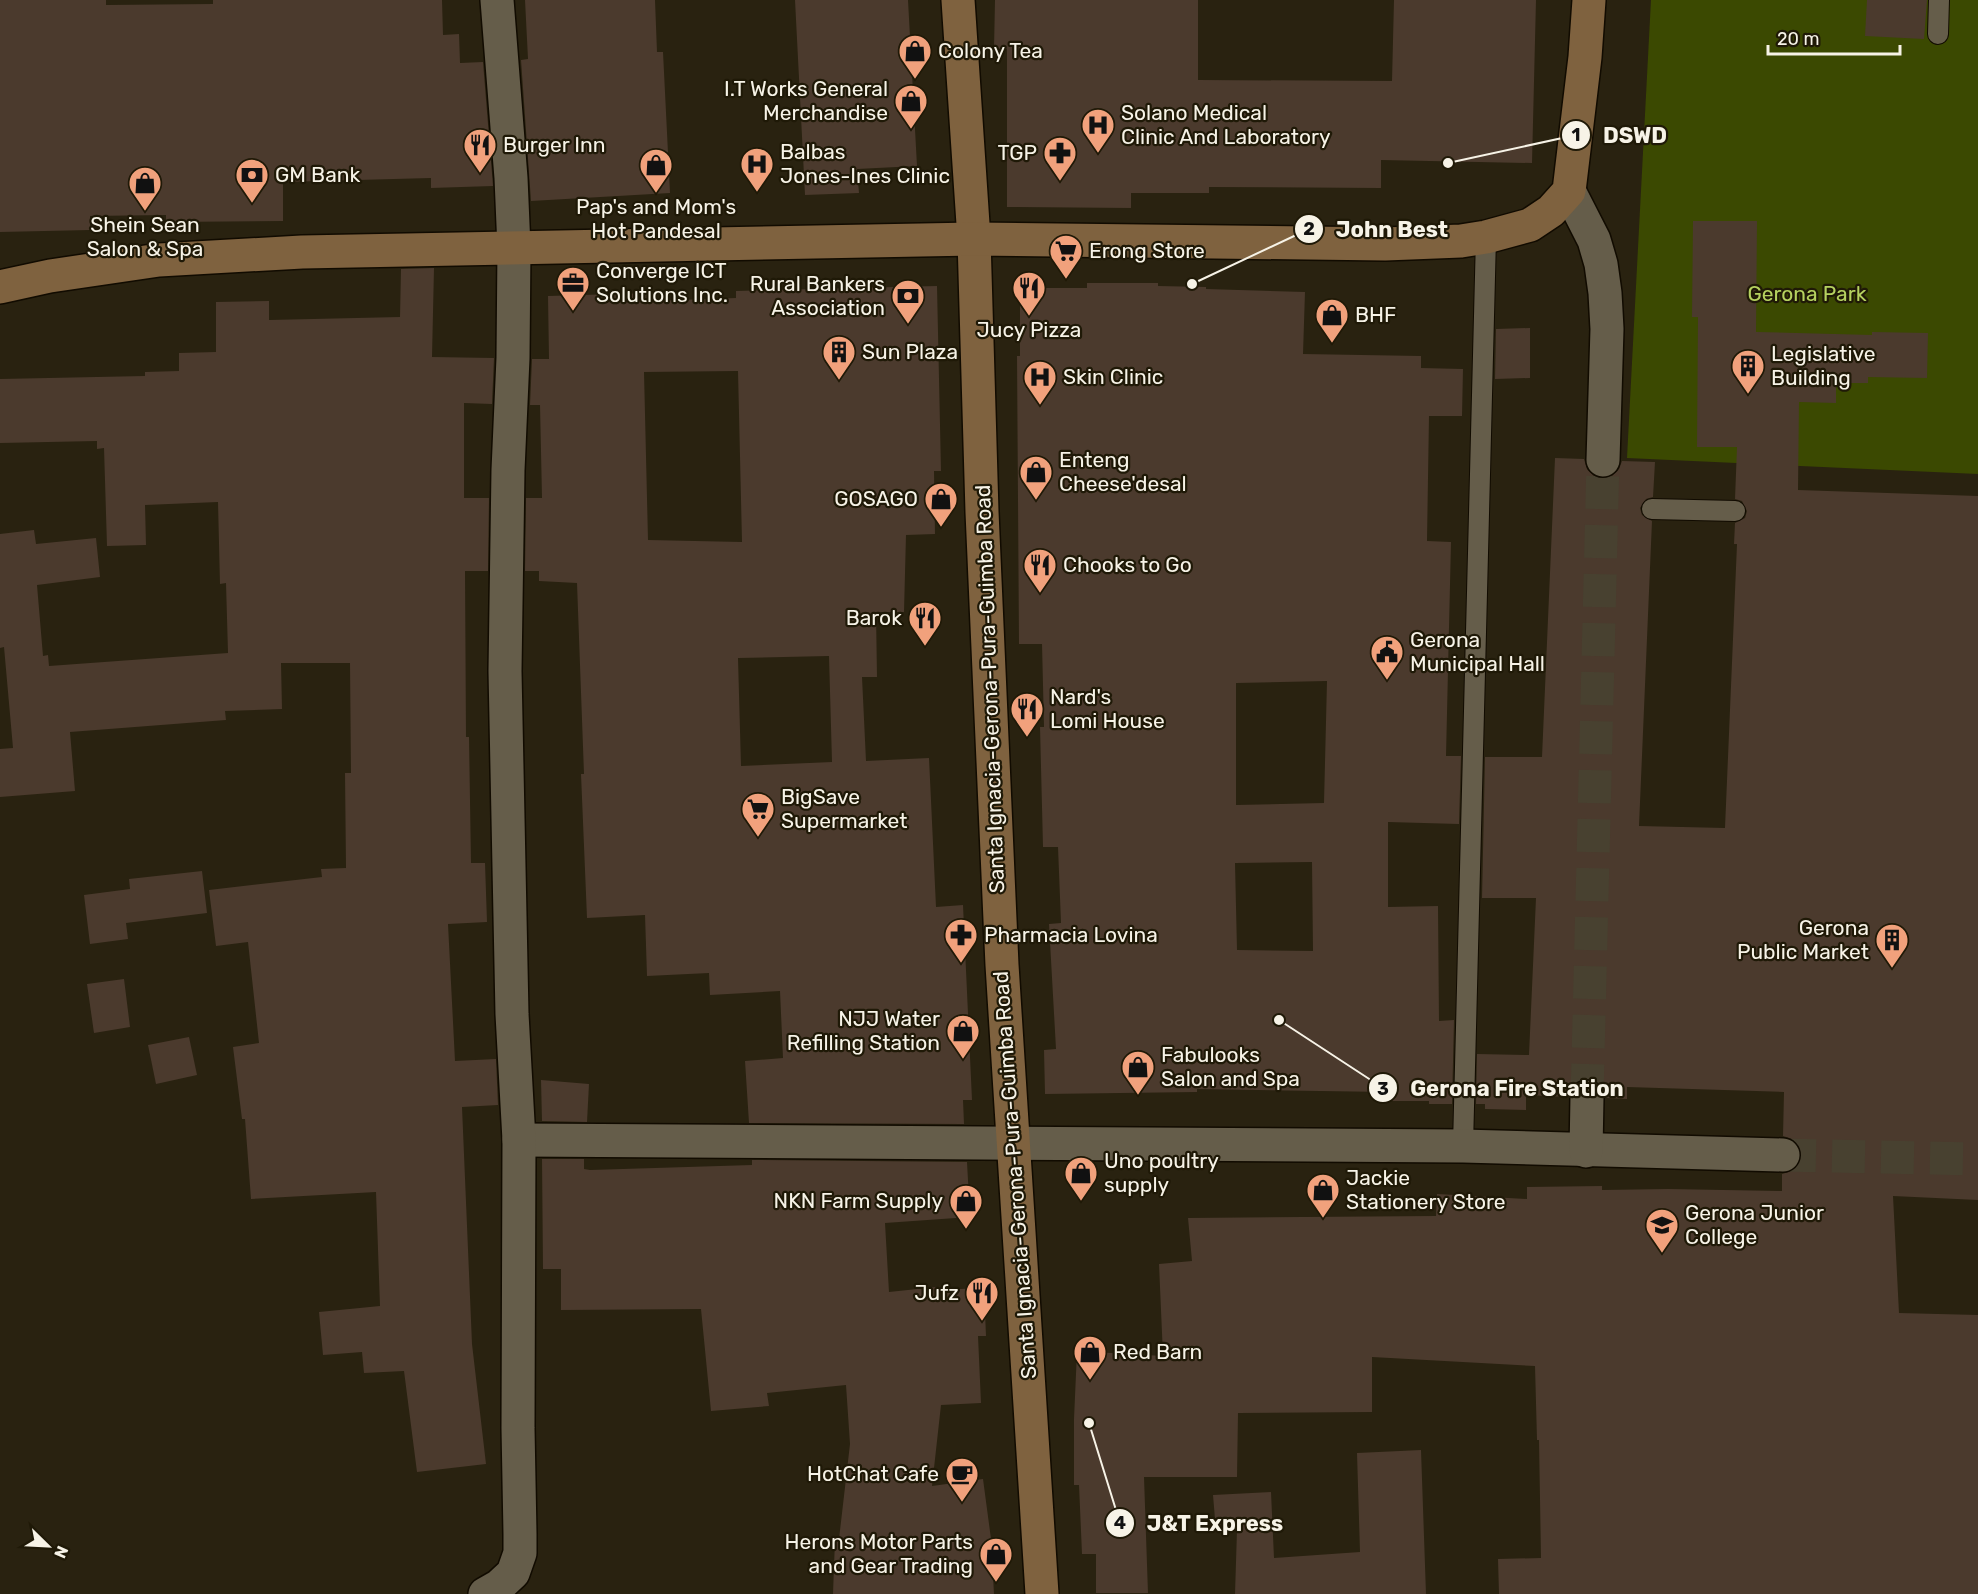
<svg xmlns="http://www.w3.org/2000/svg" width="1978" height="1594" viewBox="0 0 1978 1594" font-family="Rubik,sans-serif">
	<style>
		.green { fill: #3b4901 }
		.building { fill: #4b3a2d; fill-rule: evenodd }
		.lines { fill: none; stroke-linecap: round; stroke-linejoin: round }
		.minor-tunnel { stroke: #484130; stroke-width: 33; stroke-dasharray: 33 16; stroke-linecap: butt }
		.service-casing { stroke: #110b00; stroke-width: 22 }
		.minor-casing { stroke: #110b00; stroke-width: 36 }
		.secondary-casing { stroke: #110b00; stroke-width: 36 }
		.service { stroke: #655d4a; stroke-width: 20 }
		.minor { stroke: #655d4a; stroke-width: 33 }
		.secondary { stroke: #7f623f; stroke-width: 33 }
		.labels { text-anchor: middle; stroke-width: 4.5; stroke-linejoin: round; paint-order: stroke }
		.poi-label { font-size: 21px; fill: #f7f3e7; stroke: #1f1907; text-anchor: start }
		.park-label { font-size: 21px; fill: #b5d15f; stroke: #1f1907 }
		.street-label { font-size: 21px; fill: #f7f3e7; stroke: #1f1907 }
		.leader { fill: none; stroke: #f7f3e7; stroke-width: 2 }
		.callout-dot { fill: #f7f3e7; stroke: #1f1907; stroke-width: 2 }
		.mark-label { font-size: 18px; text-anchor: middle; font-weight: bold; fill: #111 }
		.callout-label { font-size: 22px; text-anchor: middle; font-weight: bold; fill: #f7f3e7; stroke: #1f1907; stroke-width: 4.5; stroke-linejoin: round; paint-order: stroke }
	</style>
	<rect width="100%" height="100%" fill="#292210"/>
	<polygon class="green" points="1651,0 1978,0 1978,474 1627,458"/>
	<g class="building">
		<polygon points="0,0 106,0 106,5 213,4 213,0 442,0 443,35 459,34 460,63 483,62 493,186 431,188 431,178 283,182 283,221 166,222 166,215 90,216 90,230 0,232"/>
		<polygon points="525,0 655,0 657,52 663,52 670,193 531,201 521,60 528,59"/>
		<polygon points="795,0 908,0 917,166 857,169 859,193 805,195"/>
		<polygon points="995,0 1198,0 1198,80 1392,81 1394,0 1536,0 1532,163 1381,160 1381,188 1209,187 1209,193 1131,193 1131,208 1007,207 1007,49 994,49"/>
		<polygon points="1867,0 1927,0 1924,39 1865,36"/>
		<polygon points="1693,221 1757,221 1756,332 1872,335 1872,332 1928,333 1927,378 1868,377 1868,383 1836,383 1836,403 1799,402 1798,490 1978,496 1978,1200 1893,1196 1899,1313 1978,1315 1978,1594 1499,1594 1498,1559 1541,1558 1539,1440 1537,1440 1535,1366 1372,1357 1372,1412 1238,1413 1237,1477 1144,1477 1148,1593 1096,1593 1096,1554 1082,1554 1079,1485 1074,1485 1074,1419 1077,1351 1163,1356 1159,1264 1192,1261 1188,1218 1436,1216 1437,1194 1527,1199 1527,1187 1602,1186 1602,1190 1668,1189 1782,1191 1782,1174 1792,1171 1799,1164 1802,1155 1799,1146 1792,1139 1783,1136 1784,1092 1627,1087 1627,1099 1606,1098 1603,1087 1596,1081 1587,1078 1578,1080 1571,1087 1568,1097 1526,1095 1526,1110 1485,1109 1485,1104 1476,1104 1477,1054 1529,1055 1536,898 1482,898 1485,757 1542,757 1555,458 1584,459 1587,469 1594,476 1602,479 1612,476 1619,469 1622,461 1655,462 1653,497 1646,499 1640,508 1642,515 1652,521 1639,826 1725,828 1737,544 1734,544 1735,523 1745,518 1747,511 1742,501 1735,499 1737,447 1697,447 1698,317 1692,317"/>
		<polygon points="434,268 432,357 494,358 492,404 464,403 464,498 489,498 488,571 465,571 466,737 469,737 471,863 485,863 487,922 448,924 455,1061 496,1059 498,1105 462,1107 472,1344 486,1464 417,1472 404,1371 364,1373 362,1352 323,1355 319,1312 380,1306 376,1192 251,1199 245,1119 242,1119 233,1047 259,1043 248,942 216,946 209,890 322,877 321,869 346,868 345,773 351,773 350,663 281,663 282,709 225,711 226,720 70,732 75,791 0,797 0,749 13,748 4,647 0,648 0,534 34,530 36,544 96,538 100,577 37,585 43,656 48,655 49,666 228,653 226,583 220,584 218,502 145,505 146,545 107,546 104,448 97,449 97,441 0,443 0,379 145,376 145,372 179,371 179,353 216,352 216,302 269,301 269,320 400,317 401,269"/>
		<path d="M1087 283H1158V286L1206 287V289L1305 292 1303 354 1421 356V368L1463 369 1462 416H1429L1427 541 1451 542 1446 756H1461L1459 824 1388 822V907L1438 906 1439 1021 1454 1020 1452 1104H1429V1101H1387V1092L1197 1089V1092L1045 1094 1044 1050 1056 1049 1049 924 1061 923 1058 847H1043L1040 727H1044L1042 644H1019L1017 356H1020V288H1087ZM1327 681 1324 803 1236 805V683ZM1312 862 1313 951 1237 950 1235 863Z"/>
		<path d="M937 286 941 471H934L935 534 906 535 904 612H876L877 677H862L866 761 929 758 936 907 963 905 972 1100H963L964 1124 749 1123 745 1061 783 1058 780 991 710 995 709 973 647 976 645 915 587 918 581 774H584L577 583 539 581V571H525L526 498H542L540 405H530L532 359H549L548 296 651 293V301L736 298V291ZM738 371 742 542 648 540 644 372ZM829 656 832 762 741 766 738 658Z"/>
		<polygon points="1530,328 1530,378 1495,379 1496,329"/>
		<polygon points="202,871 207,913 126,923 128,939 90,944 84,895 130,889 129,879"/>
		<polygon points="124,979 130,1027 94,1033 87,984"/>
		<polygon points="189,1037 197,1075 156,1084 148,1045"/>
		<polygon points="541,1080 589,1084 587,1122 542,1121"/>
		<polygon points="542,1159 584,1159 584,1169 590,1170 752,1165 752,1160 967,1162 970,1217 885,1223 889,1292 936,1287 936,1290 984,1288 986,1336 978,1336 981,1403 941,1405 932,1486 983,1479 991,1539 994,1594 833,1594 835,1539 839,1539 850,1444 846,1385 767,1393 769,1406 711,1411 701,1309 561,1310 561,1269 543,1269"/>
		<polygon points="1421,1450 1426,1594 1235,1594 1237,1530 1216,1531 1213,1495 1271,1492 1274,1558 1360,1552 1357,1453"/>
	</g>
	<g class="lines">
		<g class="minor-tunnel">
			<polyline points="1587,1097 1603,460"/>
			<polyline points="1783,1155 1978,1159"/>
		</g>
		<g class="service-casing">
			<g id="service">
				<polyline points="1938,34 1939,0"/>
				<polyline points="1652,509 1735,511"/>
				<polyline points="1463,1146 1486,237"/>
			</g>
		</g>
		<g class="minor-casing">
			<g id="minor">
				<polyline points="1569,191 1594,240 1601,264 1605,293 1607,329 1603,460"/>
				<polyline points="519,1140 1463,1146 1783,1155"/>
				<polyline points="1586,1151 1587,1097"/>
				<polyline points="485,1594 499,1586 513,1573 520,1553 520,1534 518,1428 519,1140 512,1014 505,671 508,470 513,358 514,248 511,178 497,0"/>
			</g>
		</g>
		<g class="secondary-casing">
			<g id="secondary">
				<polyline points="958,0 974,239 982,512 1002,965 1042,1594"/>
				<polyline points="0,287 50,276 159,260 302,252 974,239 1385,244 1461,241 1486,237 1530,225 1551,211 1569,191 1585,57 1589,0"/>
			</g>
		</g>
		<use href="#service" class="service"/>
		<use href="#minor" class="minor"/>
		<use href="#secondary" class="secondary"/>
	</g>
	<defs>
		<g id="shop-pin" transform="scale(1.725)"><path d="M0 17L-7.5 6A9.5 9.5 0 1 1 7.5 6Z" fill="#f1a17c" stroke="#1f1907"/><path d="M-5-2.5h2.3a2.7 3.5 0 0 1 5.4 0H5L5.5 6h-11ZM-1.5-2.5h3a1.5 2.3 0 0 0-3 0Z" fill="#111"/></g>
		<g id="hospital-pin" transform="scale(1.725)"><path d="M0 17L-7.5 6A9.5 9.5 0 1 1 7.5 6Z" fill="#f1a17c" stroke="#1f1907"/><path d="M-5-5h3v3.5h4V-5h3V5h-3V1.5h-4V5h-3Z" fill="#111"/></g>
		<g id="restaurant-pin" transform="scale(1.725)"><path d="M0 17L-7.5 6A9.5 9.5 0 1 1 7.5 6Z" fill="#f1a17c" stroke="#1f1907"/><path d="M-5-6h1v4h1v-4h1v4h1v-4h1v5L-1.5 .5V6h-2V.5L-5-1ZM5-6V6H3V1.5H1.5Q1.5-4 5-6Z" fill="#111"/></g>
		<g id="pharmacy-pin" transform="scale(1.725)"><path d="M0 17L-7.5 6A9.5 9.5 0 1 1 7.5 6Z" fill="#f1a17c" stroke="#1f1907"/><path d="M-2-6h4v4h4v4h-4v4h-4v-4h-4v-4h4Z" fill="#111"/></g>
		<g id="bank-pin" transform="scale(1.725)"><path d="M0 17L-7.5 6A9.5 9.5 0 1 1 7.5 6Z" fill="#f1a17c" stroke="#1f1907"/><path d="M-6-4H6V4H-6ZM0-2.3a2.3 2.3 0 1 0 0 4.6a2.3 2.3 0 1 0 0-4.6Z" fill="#111"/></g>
		<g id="supermarket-pin" transform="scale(1.725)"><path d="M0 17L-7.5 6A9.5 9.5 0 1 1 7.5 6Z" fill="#f1a17c" stroke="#1f1907"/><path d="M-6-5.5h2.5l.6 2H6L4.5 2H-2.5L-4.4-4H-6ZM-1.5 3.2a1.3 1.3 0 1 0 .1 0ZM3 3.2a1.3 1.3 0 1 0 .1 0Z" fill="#111"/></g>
		<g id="office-pin" transform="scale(1.725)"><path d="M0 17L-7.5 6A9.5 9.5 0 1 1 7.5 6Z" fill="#f1a17c" stroke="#1f1907"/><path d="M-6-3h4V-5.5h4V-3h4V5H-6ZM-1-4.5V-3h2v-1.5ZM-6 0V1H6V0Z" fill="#111"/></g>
		<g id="building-pin" transform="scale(1.725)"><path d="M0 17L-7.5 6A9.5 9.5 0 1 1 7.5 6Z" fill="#f1a17c" stroke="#1f1907"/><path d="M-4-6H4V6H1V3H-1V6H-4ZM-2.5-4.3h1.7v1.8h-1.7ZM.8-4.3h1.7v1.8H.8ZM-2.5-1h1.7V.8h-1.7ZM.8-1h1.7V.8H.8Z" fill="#111"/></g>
		<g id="civic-pin" transform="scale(1.725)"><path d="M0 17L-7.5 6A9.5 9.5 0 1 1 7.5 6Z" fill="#f1a17c" stroke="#1f1907"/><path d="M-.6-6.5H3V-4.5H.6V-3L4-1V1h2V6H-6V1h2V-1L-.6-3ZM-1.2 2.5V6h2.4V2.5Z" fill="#111"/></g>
		<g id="university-pin" transform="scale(1.725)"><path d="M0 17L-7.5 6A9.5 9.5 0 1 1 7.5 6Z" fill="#f1a17c" stroke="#1f1907"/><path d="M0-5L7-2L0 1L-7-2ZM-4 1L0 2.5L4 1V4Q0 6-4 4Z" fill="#111"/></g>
		<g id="cafe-pin" transform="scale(1.725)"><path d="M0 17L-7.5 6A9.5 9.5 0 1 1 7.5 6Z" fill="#f1a17c" stroke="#1f1907"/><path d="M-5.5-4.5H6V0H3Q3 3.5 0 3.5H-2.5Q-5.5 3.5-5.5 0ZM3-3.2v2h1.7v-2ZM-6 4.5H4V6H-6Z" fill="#111"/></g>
	</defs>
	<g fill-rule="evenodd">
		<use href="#shop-pin" x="915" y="51"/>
		<use href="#shop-pin" x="911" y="101"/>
		<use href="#hospital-pin" x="1098" y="125"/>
		<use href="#restaurant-pin" x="480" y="145"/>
		<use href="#pharmacy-pin" x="1060" y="153"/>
		<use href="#hospital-pin" x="757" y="164"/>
		<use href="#shop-pin" x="656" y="165"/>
		<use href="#bank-pin" x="252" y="175"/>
		<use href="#shop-pin" x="145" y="183"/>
		<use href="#supermarket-pin" x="1066" y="251"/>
		<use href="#office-pin" x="573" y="283"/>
		<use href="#restaurant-pin" x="1029" y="288"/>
		<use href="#bank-pin" x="908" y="296"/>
		<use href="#shop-pin" x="1332" y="315"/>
		<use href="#building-pin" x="839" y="352"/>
		<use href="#building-pin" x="1748" y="366"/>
		<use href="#hospital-pin" x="1040" y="377"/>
		<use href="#shop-pin" x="1036" y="472"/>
		<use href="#shop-pin" x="941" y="499"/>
		<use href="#restaurant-pin" x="1040" y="565"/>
		<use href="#restaurant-pin" x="925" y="618"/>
		<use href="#civic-pin" x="1387" y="652"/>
		<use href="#restaurant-pin" x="1027" y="709"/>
		<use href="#supermarket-pin" x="758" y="809"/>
		<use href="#pharmacy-pin" x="961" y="935"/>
		<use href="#building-pin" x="1892" y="940"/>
		<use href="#shop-pin" x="963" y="1031"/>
		<use href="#shop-pin" x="1138" y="1067"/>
		<use href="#shop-pin" x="1081" y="1173"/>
		<use href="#shop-pin" x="1323" y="1190"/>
		<use href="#shop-pin" x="966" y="1201"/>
		<use href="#university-pin" x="1662" y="1225"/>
		<use href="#restaurant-pin" x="982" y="1293"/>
		<use href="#shop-pin" x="1090" y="1352"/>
		<use href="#cafe-pin" x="962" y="1474"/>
		<use href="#shop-pin" x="996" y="1554"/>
	</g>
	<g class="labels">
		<g class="poi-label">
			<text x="938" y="58">Colony Tea</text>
			<text x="888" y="96" text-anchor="end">I.T Works General<tspan x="888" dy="24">Merchandise</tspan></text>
			<text x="1121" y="120">Solano Medical<tspan x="1121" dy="24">Clinic And Laboratory</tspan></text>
			<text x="503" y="152">Burger Inn</text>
			<text x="780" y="159">Balbas<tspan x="780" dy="24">Jones-Ines Clinic</tspan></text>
			<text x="1037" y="160" text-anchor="end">TGP</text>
			<text x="275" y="182">GM Bank</text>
			<text x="656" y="214" text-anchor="middle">Pap's and Mom's<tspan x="656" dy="24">Hot Pandesal</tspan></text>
			<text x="145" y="232" text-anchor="middle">Shein Sean<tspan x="145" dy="24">Salon &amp; Spa</tspan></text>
			<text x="1089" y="258">Erong Store</text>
			<text x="596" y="278">Converge ICT<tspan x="596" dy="24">Solutions Inc.</tspan></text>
			<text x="885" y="291" text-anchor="end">Rural Bankers<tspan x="885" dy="24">Association</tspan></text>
			<text x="1355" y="322">BHF</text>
			<text x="1029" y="337" text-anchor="middle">Jucy Pizza</text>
			<text x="862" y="359">Sun Plaza</text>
			<text x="1771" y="361">Legislative<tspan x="1771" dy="24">Building</tspan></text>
			<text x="1063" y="384">Skin Clinic</text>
			<text x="1059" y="467">Enteng<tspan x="1059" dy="24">Cheese'desal</tspan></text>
			<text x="918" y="506" text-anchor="end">GOSAGO</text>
			<text x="1063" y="572">Chooks to Go</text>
			<text x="902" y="625" text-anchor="end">Barok</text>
			<text x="1410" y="647">Gerona<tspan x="1410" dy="24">Municipal Hall</tspan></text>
			<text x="1050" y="704">Nard's<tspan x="1050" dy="24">Lomi House</tspan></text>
			<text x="781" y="804">BigSave<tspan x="781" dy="24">Supermarket</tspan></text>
			<text x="1869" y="935" text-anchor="end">Gerona<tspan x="1869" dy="24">Public Market</tspan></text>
			<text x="984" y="942">Pharmacia Lovina</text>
			<text x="940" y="1026" text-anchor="end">NJJ Water<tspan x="940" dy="24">Refilling Station</tspan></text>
			<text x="1161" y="1062">Fabulooks<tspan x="1161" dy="24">Salon and Spa</tspan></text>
			<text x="1104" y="1168">Uno poultry<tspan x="1104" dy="24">supply</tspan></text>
			<text x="1346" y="1185">Jackie<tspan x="1346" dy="24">Stationery Store</tspan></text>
			<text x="943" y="1208" text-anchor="end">NKN Farm Supply</text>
			<text x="1685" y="1220">Gerona Junior<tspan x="1685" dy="24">College</tspan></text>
			<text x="959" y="1300" text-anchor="end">Jufz</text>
			<text x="1113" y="1359">Red Barn</text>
			<text x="939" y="1481" text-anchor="end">HotChat Cafe</text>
			<text x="973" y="1549" text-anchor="end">Herons Motor Parts<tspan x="973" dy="24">and Gear Trading</tspan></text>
		</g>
		<g class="park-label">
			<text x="1807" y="301">Gerona Park</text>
		</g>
		<g class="street-label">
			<text transform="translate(990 689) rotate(-92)" y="7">Santa Ignacia-Gerona-Pura-Guimba Road</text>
			<text transform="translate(1015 1175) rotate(-94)" y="7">Santa Ignacia-Gerona-Pura-Guimba Road</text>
		</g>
	</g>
	<path class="leader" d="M1448 163L1576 135M1192 284L1309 229M1279 1020L1383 1088M1089 1423L1120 1523"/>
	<g class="callout-dot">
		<circle cx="1448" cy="163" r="6"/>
		<circle cx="1192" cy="284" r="6"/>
		<circle cx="1279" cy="1020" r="6"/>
		<circle cx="1089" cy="1423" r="6"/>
		<circle cx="1576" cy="135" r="15"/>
		<circle cx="1309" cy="229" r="15"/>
		<circle cx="1383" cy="1088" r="15"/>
		<circle cx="1120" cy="1523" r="15"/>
	</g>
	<g class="mark-label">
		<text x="1576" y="141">1</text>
		<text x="1309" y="235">2</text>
		<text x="1383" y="1095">3</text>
		<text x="1120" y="1529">4</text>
	</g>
	<g class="callout-label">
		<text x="1635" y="143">DSWD</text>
		<text x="1392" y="237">John Best</text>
		<text x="1517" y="1096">Gerona Fire Station</text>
		<text x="1215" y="1531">J&amp;T Express</text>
	</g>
	<g transform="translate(48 1546) rotate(114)" stroke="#1f1907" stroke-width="4.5" paint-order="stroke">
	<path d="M0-4.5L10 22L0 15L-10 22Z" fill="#f7f3e7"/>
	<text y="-9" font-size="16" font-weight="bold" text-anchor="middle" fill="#f7f3e7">N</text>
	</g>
	<path d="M1768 45v9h132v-9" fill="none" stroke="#f7f3e7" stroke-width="3"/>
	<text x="1777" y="45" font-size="18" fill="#f7f3e7" stroke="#1f1907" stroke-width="4.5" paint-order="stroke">20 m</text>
</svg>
